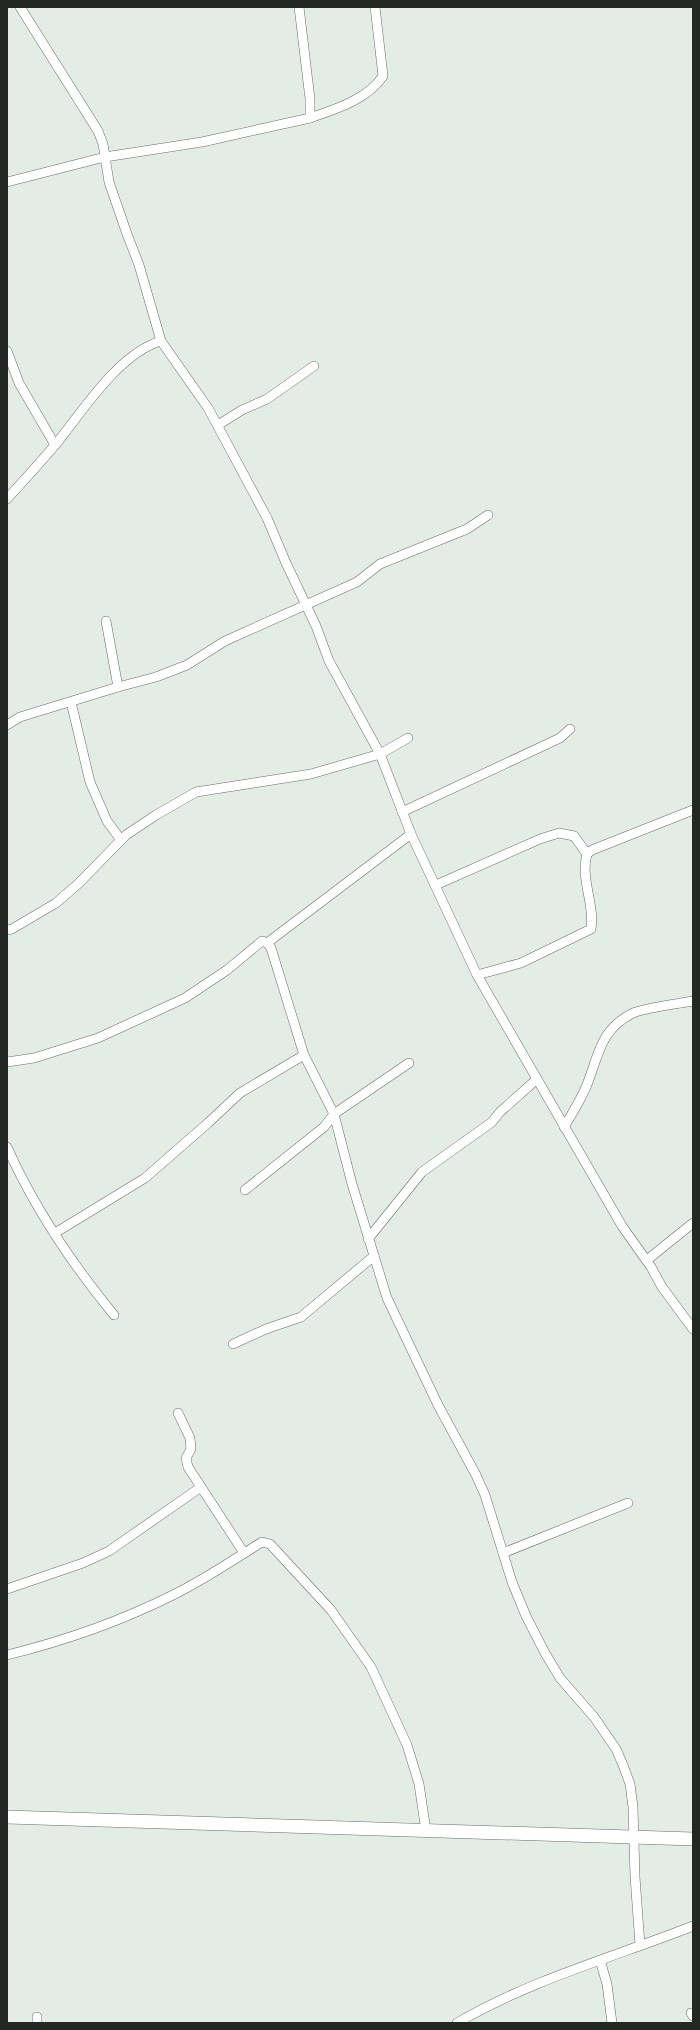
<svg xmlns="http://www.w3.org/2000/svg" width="700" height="2030" viewBox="0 0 700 2030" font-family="Roboto,sans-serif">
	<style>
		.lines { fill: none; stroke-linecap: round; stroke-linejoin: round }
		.minor-casing { stroke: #656e67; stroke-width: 10 }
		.secondary-casing { stroke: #656e67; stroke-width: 14 }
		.minor { stroke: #fff; stroke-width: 9 }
		.secondary { stroke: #fff; stroke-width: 13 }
	</style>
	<rect width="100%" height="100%" fill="#e3ede5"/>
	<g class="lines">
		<g class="minor-casing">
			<g id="minor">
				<polyline points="20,7 98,131 103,144 109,182 127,234 139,265 161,341 208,408 267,518 286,563 316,626 329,661 380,754 411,834 477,975 622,1226 651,1267 662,1287 693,1329"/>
				<path d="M310 118C336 109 368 99 383 76L375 7"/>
				<polyline points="7,182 105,157 202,142 310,118 310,99 299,7"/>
				<polyline points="7,351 19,383 55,445"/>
				<polyline points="218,425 242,410 267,399 314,366"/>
				<path d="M7 499C23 481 40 463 56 444 82 412 119 353 161 341"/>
				<polyline points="106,621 118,687"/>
				<polyline points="71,702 90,782 107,821 121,840"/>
				<polyline points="7,725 20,717 118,687 156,677 187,665 225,641 357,582 380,564 467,529 488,515"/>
				<polyline points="402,812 560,738 570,729"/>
				<polyline points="436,885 540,839 559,833 574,836 587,854"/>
				<polyline points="7,930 12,929 56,903 78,884 126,835 156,815 196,792 311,774 380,754 408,738"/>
				<polyline points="267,943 411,834"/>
				<path d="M477 975 521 963 591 929C595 904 580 879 587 854L592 850 693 810"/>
				<polyline points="7,1062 34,1058 98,1038 185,998 227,970 262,941 267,943 271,948 304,1055 334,1114 352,1184 387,1298 438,1405 476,1475 485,1495 512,1582 526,1616 545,1653 560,1678 594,1717 616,1749 623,1765 630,1784 633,1807 635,1877 640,1945"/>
				<path d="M564 1127C572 1114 580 1101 586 1087 599 1056 599 1030 633 1013 648 1007 677 1004 693 1001"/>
				<path d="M7 1147C34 1207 72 1264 114 1315"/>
				<polyline points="245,1190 324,1127 334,1114 409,1063"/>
				<polyline points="55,1233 145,1178 208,1123 240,1093 304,1055"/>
				<polyline points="368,1239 422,1172 492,1122 500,1112 537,1079"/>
				<polyline points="647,1260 693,1223"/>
				<polyline points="233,1344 266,1329 301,1317 374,1256"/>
				<polyline points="178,1413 190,1438 191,1449 186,1458 188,1467 244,1553"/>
				<polyline points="503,1553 628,1503"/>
				<polyline points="7,1589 83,1563 109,1551 201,1487"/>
				<path d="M7 1655C64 1641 121 1621 173 1595 204 1580 233 1560 262 1542L270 1544 331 1610 371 1667 407 1745 419 1784 426 1831"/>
				<polyline points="600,1960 607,1984 612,2023"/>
				<polyline points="691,2013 693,2016"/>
				<polyline points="37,2023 37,2017"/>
				<path d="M457 2023C530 1980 614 1957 693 1926"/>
			</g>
		</g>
		<g class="secondary-casing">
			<polyline id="secondary" points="7,1817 693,1839"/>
		</g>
		<use href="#minor" class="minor"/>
		<use href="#secondary" class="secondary"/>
	</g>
	<rect width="700" height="2030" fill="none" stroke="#242825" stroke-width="16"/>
</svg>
